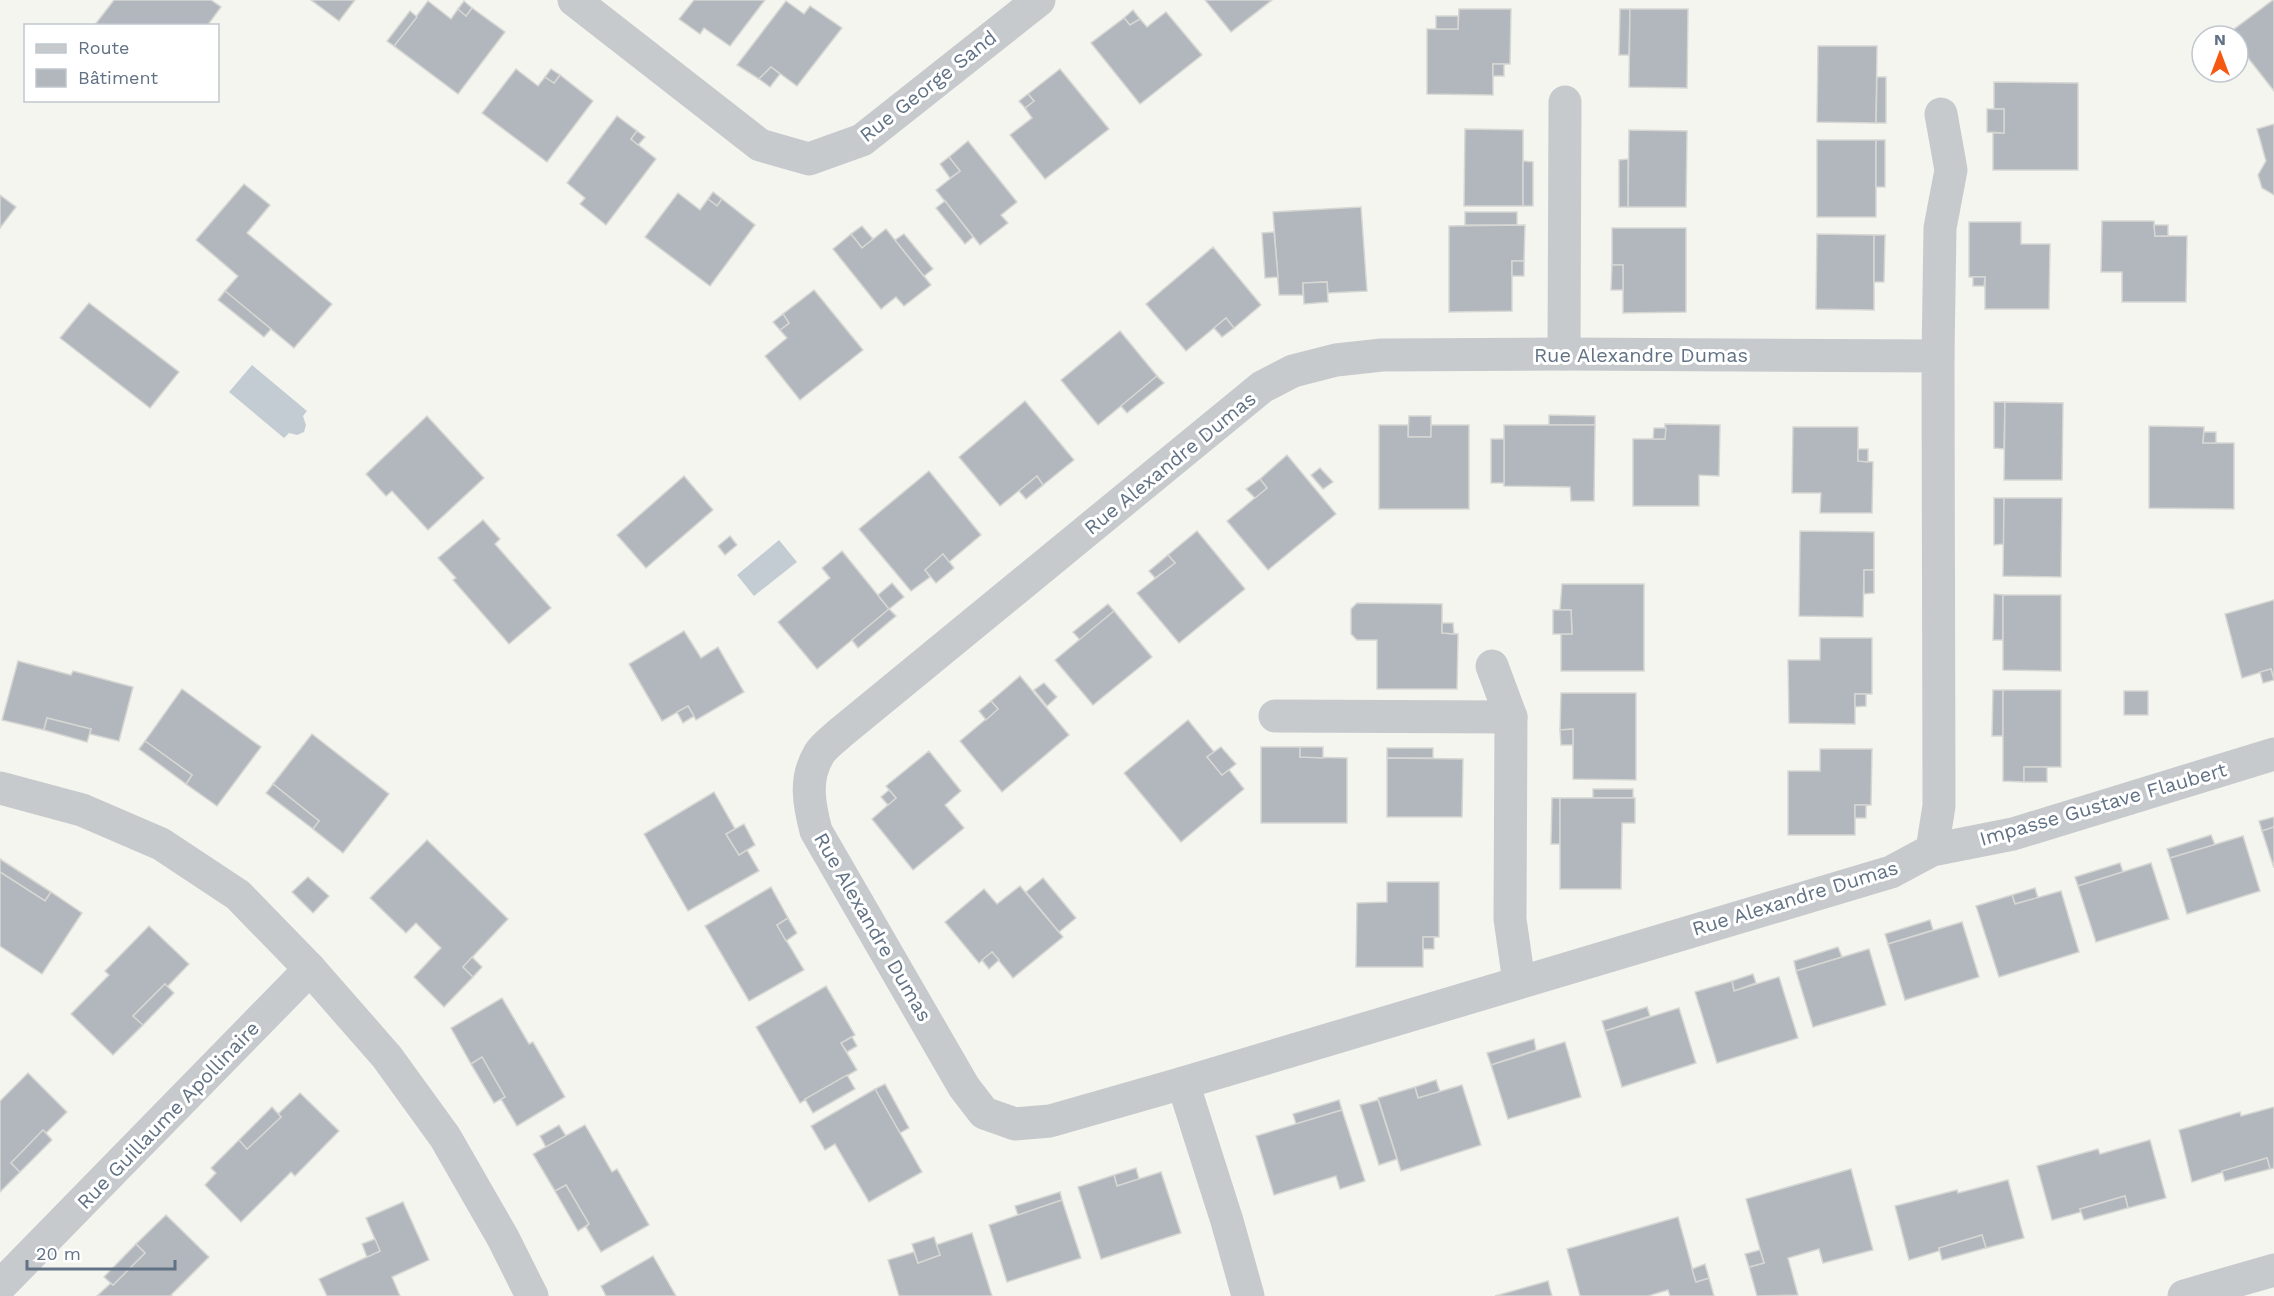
<svg xmlns="http://www.w3.org/2000/svg" width="2274" height="1296" viewBox="0 0 2274 1296" font-family="'Work Sans',sans-serif">
	<style>
		.water { fill: #c3ccd2 }
		.building { fill: #b1b7bd; stroke: #d6d6d3; stroke-width: 1.5 }
		.lines { fill: none; stroke-linecap: round; stroke-linejoin: round }
		.minor { stroke: #c7cacd; stroke-width: 33 }
		.labels { text-anchor: middle; stroke-width: 6; stroke-linejoin: round; paint-order: stroke }
		.street-label { font-size: 20px; fill: #617285; stroke: #fff }
	</style>
	<rect width="100%" height="100%" fill="#f5f5f0"/>
	<g class="water">
		<polygon points="252,365 307,411 303,416 306,425 304,432 297,435 289,433 284,438 229,392"/>
		<polygon points="779,540 797,562 754,596 737,575"/>
	</g>
	<g class="building">
		<polygon points="114,0 211,0 221,7 207,26 94,26"/>
		<polygon points="311,0 355,0 339,21"/>
		<polygon points="694,0 765,0 730,46 704,28 700,34 679,19"/>
		<polygon points="1205,0 1272,0 1231,32"/>
		<polygon points="2273,0 2274,0 2274,91 2238,45 2238,36 2231,36 2229,33"/>
		<polygon points="428,1 451,19 458,9 466,16 472,8 505,32 458,94 394,46"/>
		<polygon points="464,1 472,8 466,16 458,9"/>
		<polygon points="786,1 804,14 810,6 842,28 797,86 771,67 759,79 737,65"/>
		<polygon points="1459,9 1511,9 1510,64 1493,64 1493,95 1427,94 1427,29 1458,29"/>
		<polygon points="1620,9 1630,9 1629,55 1619,55"/>
		<polygon points="1630,9 1688,9 1687,88 1629,87"/>
		<polygon points="1133,10 1140,19 1130,25 1124,18"/>
		<polygon points="410,11 417,17 394,46 387,41"/>
		<polygon points="1166,12 1202,55 1140,104 1091,43 1124,18 1130,25 1140,19 1147,27"/>
		<rect x="1436" y="16" width="22" height="13"/>
		<polygon points="1818,46 1877,46 1876,123 1817,122"/>
		<rect x="1493" y="64" width="11" height="12"/>
		<polygon points="771,67 780,74 770,87 759,79"/>
		<polygon points="516,69 538,86 545,77 554,83 560,75 593,101 547,162 482,113"/>
		<polygon points="551,69 560,75 554,83 545,77"/>
		<polygon points="1060,69 1109,129 1045,179 1010,135 1032,118 1025,108 1034,101 1028,94"/>
		<polygon points="1877,77 1886,77 1886,123 1876,123"/>
		<polygon points="1994,82 2078,83 2078,170 1993,170 1993,133 2004,133 2004,109 1994,109"/>
		<polygon points="1028,94 1034,101 1025,108 1019,101"/>
		<polygon points="1987,109 2004,109 2004,133 1987,132"/>
		<polygon points="617,116 637,131 631,139 656,159 606,225 580,204 585,198 567,183"/>
		<polygon points="2274,124 2274,195 2262,188 2258,175 2266,161 2257,129"/>
		<polygon points="1465,129 1523,130 1523,206 1464,206"/>
		<polygon points="1629,130 1687,131 1686,207 1628,207"/>
		<polygon points="637,131 645,137 638,145 631,139"/>
		<rect x="1817" y="140" width="59" height="77"/>
		<rect x="1876" y="140" width="9" height="47"/>
		<polygon points="968,141 1017,202 1001,215 1008,223 980,245 936,190 960,171 949,157"/>
		<polygon points="949,157 960,171 950,178 940,164"/>
		<polygon points="1628,159 1628,207 1619,207 1619,160"/>
		<polygon points="1523,161 1533,162 1533,206 1523,206"/>
		<polygon points="244,184 270,205 247,233 332,304 294,348 225,291 238,276 196,240"/>
		<polygon points="713,192 722,199 717,206 708,199"/>
		<polygon points="678,193 700,210 708,199 717,206 722,199 755,225 710,286 645,237"/>
		<polygon points="0,195 16,207 0,228"/>
		<polygon points="945,201 973,237 965,244 936,208"/>
		<polygon points="1361,207 1367,291 1328,293 1327,282 1303,283 1303,295 1279,295 1273,212"/>
		<rect x="1465" y="212" width="52" height="13"/>
		<polygon points="2102,221 2154,221 2155,236 2187,236 2186,302 2122,302 2122,272 2101,272"/>
		<polygon points="1969,222 2021,222 2021,244 2050,244 2049,309 1985,309 1985,277 1969,277"/>
		<polygon points="1525,225 1524,261 1512,261 1512,311 1449,312 1449,226"/>
		<polygon points="2154,225 2168,225 2168,236 2155,236"/>
		<polygon points="862,226 873,239 862,248 851,234"/>
		<polygon points="1612,228 1686,228 1686,312 1623,313 1623,265 1612,265"/>
		<polygon points="886,229 931,285 904,306 896,297 881,309 833,249 851,234 862,248"/>
		<polygon points="1274,232 1278,277 1265,278 1262,233"/>
		<polygon points="904,234 933,269 924,276 895,240"/>
		<polygon points="1817,234 1874,235 1874,310 1816,309"/>
		<polygon points="1874,235 1885,235 1884,282 1874,282"/>
		<polygon points="1213,247 1261,305 1234,328 1226,318 1186,351 1146,304"/>
		<rect x="1512" y="261" width="12" height="15"/>
		<polygon points="1612,265 1623,265 1623,290 1611,290"/>
		<polygon points="1973,277 1985,277 1984,286 1973,286"/>
		<polygon points="1327,282 1328,302 1304,304 1303,283"/>
		<polygon points="814,290 863,350 800,400 765,356 787,338 780,330 789,323 783,314"/>
		<polygon points="225,291 271,329 264,337 218,300"/>
		<polygon points="89,303 179,372 150,408 60,338"/>
		<polygon points="783,314 789,323 780,330 773,322"/>
		<polygon points="1226,318 1234,328 1222,337 1214,328"/>
		<polygon points="1120,331 1157,376 1098,425 1061,380"/>
		<polygon points="1157,376 1164,383 1127,413 1121,406"/>
		<polygon points="1025,401 1074,460 1043,485 1037,476 1000,506 959,457"/>
		<polygon points="1994,402 2005,402 2004,449 1994,448"/>
		<polygon points="2005,402 2063,403 2062,480 2004,480"/>
		<polygon points="1549,415 1595,416 1595,425 1549,425"/>
		<polygon points="427,416 484,478 428,530 392,491 386,496 366,474"/>
		<polygon points="1409,416 1431,416 1431,437 1408,437"/>
		<polygon points="1665,424 1720,425 1719,476 1699,475 1699,506 1633,506 1633,439 1665,439"/>
		<polygon points="1379,425 1408,425 1408,437 1431,437 1431,425 1469,425 1469,509 1379,509"/>
		<polygon points="1504,425 1595,425 1594,501 1571,501 1570,487 1504,486"/>
		<polygon points="2149,426 2204,427 2203,443 2234,443 2234,509 2149,508"/>
		<polygon points="1793,427 1858,427 1858,461 1873,462 1872,513 1820,513 1821,493 1792,493"/>
		<polygon points="1654,428 1666,428 1665,439 1653,439"/>
		<polygon points="2204,432 2216,432 2216,443 2203,443"/>
		<rect x="1491" y="439" width="13" height="44"/>
		<polygon points="1858,449 1868,449 1868,462 1858,461"/>
		<polygon points="1287,455 1336,514 1268,570 1227,521 1267,488 1260,479"/>
		<polygon points="1320,468 1333,482 1323,489 1311,475"/>
		<polygon points="929,471 981,535 949,562 943,554 925,570 930,577 911,591 859,529"/>
		<polygon points="684,476 713,510 646,568 617,535"/>
		<polygon points="1037,476 1043,485 1026,499 1019,491"/>
		<polygon points="1260,479 1267,488 1255,498 1246,489"/>
		<polygon points="1994,498 2004,498 2004,544 1994,545"/>
		<polygon points="2004,498 2062,498 2061,577 2003,576"/>
		<polygon points="483,520 500,539 495,544 551,608 509,644 453,580 456,578 438,558"/>
		<polygon points="1197,531 1245,589 1179,643 1137,593 1175,563 1168,555"/>
		<polygon points="1800,531 1874,532 1874,570 1864,570 1863,617 1799,616"/>
		<polygon points="730,536 737,545 725,555 718,546"/>
		<polygon points="842,551 889,609 817,669 778,622 830,578 822,568"/>
		<polygon points="943,554 954,568 936,583 925,570"/>
		<polygon points="1168,555 1175,563 1155,578 1149,571"/>
		<polygon points="1864,570 1874,570 1874,593 1864,594"/>
		<polygon points="892,583 904,597 889,609 878,595"/>
		<polygon points="1562,584 1644,584 1644,671 1561,671 1561,634 1572,634 1571,610 1560,610"/>
		<polygon points="1994,594 2003,595 2003,640 1993,640"/>
		<polygon points="2003,595 2061,595 2061,671 2003,670"/>
		<polygon points="2274,600 2274,680 2271,669 2242,678 2225,614"/>
		<polygon points="1357,603 1442,604 1442,633 1458,634 1457,689 1377,689 1377,640 1357,640 1351,634 1351,609"/>
		<polygon points="1108,604 1114,611 1080,640 1073,632"/>
		<polygon points="889,609 896,616 858,648 852,640"/>
		<polygon points="1553,610 1571,610 1572,634 1553,634"/>
		<polygon points="1114,611 1152,657 1093,705 1055,660"/>
		<polygon points="1442,623 1453,623 1454,634 1442,633"/>
		<polygon points="684,631 701,658 718,647 744,692 696,720 688,706 662,721 629,664"/>
		<polygon points="1820,638 1872,638 1872,694 1855,694 1855,724 1789,723 1788,660 1820,660"/>
		<polygon points="18,661 71,675 73,671 133,687 119,741 90,734 91,729 47,718 44,730 2,720"/>
		<polygon points="2271,669 2274,680 2263,683 2260,672"/>
		<polygon points="1020,676 1069,735 1002,792 960,741 998,709 991,701"/>
		<polygon points="1044,683 1057,697 1047,706 1034,690"/>
		<polygon points="182,689 261,747 217,806 186,784 192,775 145,741"/>
		<polygon points="1993,690 2003,690 2003,736 1992,736"/>
		<polygon points="2003,690 2061,690 2061,767 2024,767 2024,782 2003,781"/>
		<rect x="2124" y="691" width="24" height="24"/>
		<polygon points="1561,693 1636,693 1636,780 1573,779 1573,729 1560,730"/>
		<polygon points="1855,694 1866,694 1866,706 1855,707"/>
		<polygon points="991,701 998,709 986,720 979,711"/>
		<polygon points="688,706 694,716 683,723 677,712"/>
		<polygon points="47,718 91,729 87,742 44,730"/>
		<polygon points="1188,720 1214,752 1207,757 1222,775 1229,770 1244,789 1181,842 1124,773"/>
		<polygon points="1573,729 1573,745 1561,745 1560,730"/>
		<polygon points="312,734 389,794 343,853 313,829 319,821 273,784"/>
		<polygon points="145,741 192,775 186,784 139,749"/>
		<polygon points="1221,747 1236,764 1222,775 1207,757"/>
		<polygon points="1261,747 1300,747 1300,757 1347,758 1347,823 1261,823"/>
		<polygon points="1300,747 1323,747 1323,758 1300,757"/>
		<rect x="1387" y="748" width="46" height="10"/>
		<polygon points="1820,749 1872,749 1871,805 1855,805 1855,835 1788,835 1788,771 1820,771"/>
		<polygon points="929,751 961,791 945,805 964,828 913,870 872,819 896,798 886,786"/>
		<polygon points="1387,758 1463,759 1462,817 1387,817"/>
		<rect x="2024" y="767" width="23" height="15"/>
		<polygon points="273,784 319,821 313,829 266,793"/>
		<rect x="1593" y="789" width="40" height="9"/>
		<polygon points="889,790 896,798 888,805 881,797"/>
		<polygon points="714,792 735,829 726,834 739,855 747,850 759,871 688,911 644,834"/>
		<polygon points="1552,798 1560,798 1560,844 1551,844"/>
		<polygon points="1560,798 1635,798 1635,823 1622,823 1621,889 1560,889"/>
		<rect x="1855" y="805" width="11" height="13"/>
		<polygon points="2274,817 2274,827 2262,831 2259,821"/>
		<polygon points="744,824 755,845 739,855 726,834"/>
		<polygon points="2274,827 2274,868 2262,831"/>
		<polygon points="2211,835 2215,845 2170,858 2167,849"/>
		<polygon points="2243,836 2260,891 2187,914 2170,858"/>
		<polygon points="427,840 508,919 463,967 473,977 444,1007 414,977 441,948 416,923 406,933 370,898"/>
		<polygon points="0,859 51,892 45,901 0,872"/>
		<polygon points="2120,863 2123,872 2078,886 2075,877"/>
		<polygon points="2151,863 2169,919 2096,942 2078,886"/>
		<polygon points="0,872 45,901 51,892 82,913 42,974 0,946"/>
		<polygon points="308,877 329,896 313,913 292,892"/>
		<polygon points="1043,878 1076,918 1059,932 1026,892"/>
		<polygon points="1387,882 1439,882 1439,937 1423,937 1423,967 1356,967 1357,903 1387,902"/>
		<polygon points="1020,886 1063,937 1013,978 992,952 979,963 945,922 984,889 997,904"/>
		<polygon points="771,887 788,918 777,925 804,970 749,1001 705,926"/>
		<polygon points="2035,888 2038,898 2015,904 2012,895"/>
		<polygon points="2061,891 2079,952 1999,977 1976,906 2012,895 2015,904"/>
		<polygon points="788,918 797,933 786,941 777,925"/>
		<polygon points="1930,920 1933,930 1888,944 1885,934"/>
		<polygon points="1962,922 1979,977 1905,1000 1888,944"/>
		<polygon points="149,926 189,964 167,987 165,984 133,1016 143,1025 113,1055 71,1014 109,975 105,971"/>
		<rect x="1423" y="937" width="11" height="12"/>
		<polygon points="1838,947 1842,957 1796,971 1794,961"/>
		<polygon points="1869,949 1886,1005 1813,1027 1796,971"/>
		<polygon points="992,952 999,960 989,969 982,960"/>
		<polygon points="472,957 482,967 473,977 463,967"/>
		<polygon points="1753,974 1756,983 1734,991 1732,981"/>
		<polygon points="1779,977 1798,1038 1717,1063 1695,992 1732,981 1734,991"/>
		<polygon points="165,984 174,993 143,1025 133,1016"/>
		<polygon points="826,986 855,1035 841,1043 857,1070 800,1103 756,1027"/>
		<polygon points="502,998 529,1044 533,1042 565,1097 517,1126 501,1099 505,1097 482,1057 471,1064 451,1028"/>
		<polygon points="1647,1007 1650,1016 1605,1031 1602,1021"/>
		<polygon points="1679,1008 1696,1063 1622,1087 1605,1031"/>
		<polygon points="852,1037 857,1046 847,1052 841,1043"/>
		<polygon points="1534,1039 1536,1050 1491,1065 1487,1053"/>
		<polygon points="1565,1042 1581,1097 1508,1119 1491,1065"/>
		<polygon points="482,1057 505,1097 494,1103 471,1064"/>
		<polygon points="28,1073 67,1112 46,1133 43,1130 11,1163 20,1172 0,1192 0,1101"/>
		<polygon points="847,1075 855,1089 813,1113 805,1099"/>
		<polygon points="1436,1080 1440,1092 1418,1098 1415,1087"/>
		<polygon points="885,1084 909,1128 900,1133 875,1089"/>
		<polygon points="1462,1085 1481,1145 1401,1171 1378,1098 1415,1087 1418,1098"/>
		<polygon points="875,1089 922,1172 869,1202 835,1144 825,1150 811,1126"/>
		<polygon points="300,1093 339,1131 295,1176 291,1172 241,1222 205,1185 216,1173 211,1168 239,1140 247,1149 281,1117 278,1114"/>
		<polygon points="1339,1100 1342,1110 1296,1124 1293,1114"/>
		<polygon points="1378,1100 1397,1159 1379,1165 1360,1105"/>
		<polygon points="272,1107 281,1117 247,1149 239,1140"/>
		<polygon points="2274,1107 2274,1168 2270,1169 2267,1158 2192,1182 2179,1130 2240,1112 2241,1116"/>
		<polygon points="1342,1110 1365,1181 1340,1189 1336,1176 1274,1195 1256,1136"/>
		<polygon points="559,1125 566,1136 546,1147 540,1136"/>
		<polygon points="585,1125 612,1172 617,1169 649,1225 601,1252 586,1227 589,1224 566,1185 555,1191 533,1154"/>
		<polygon points="43,1130 52,1140 20,1172 11,1163"/>
		<polygon points="2150,1140 2166,1198 2128,1208 2125,1196 2080,1209 2081,1212 2052,1220 2037,1166 2098,1149 2100,1154"/>
		<polygon points="2267,1158 2270,1169 2225,1181 2222,1171"/>
		<polygon points="1136,1168 1139,1179 1117,1186 1114,1175"/>
		<polygon points="1851,1169 1873,1250 1823,1263 1819,1249 1788,1258 1798,1295 1757,1296 1749,1267 1764,1263 1746,1199"/>
		<polygon points="1161,1172 1181,1233 1101,1259 1078,1187 1114,1175 1117,1186"/>
		<polygon points="2008,1180 2024,1238 1986,1248 1982,1235 1939,1248 1939,1251 1909,1260 1895,1206 1957,1190 1958,1193"/>
		<polygon points="566,1185 589,1224 578,1231 555,1191"/>
		<polygon points="1060,1192 1062,1200 1018,1215 1015,1206"/>
		<polygon points="2125,1196 2128,1208 2084,1220 2080,1209"/>
		<polygon points="1062,1200 1081,1258 1007,1282 989,1225"/>
		<polygon points="403,1202 429,1260 392,1277 400,1296 327,1296 319,1279 380,1251 366,1218"/>
		<polygon points="166,1215 209,1257 171,1295 172,1296 97,1296 111,1283 113,1285 145,1253 136,1244"/>
		<polygon points="1678,1217 1696,1282 1709,1278 1714,1296 1670,1296 1668,1290 1648,1296 1580,1296 1567,1249"/>
		<polygon points="972,1233 992,1296 899,1296 888,1260 914,1252 918,1263 940,1255 936,1245"/>
		<polygon points="1982,1235 1986,1248 1942,1260 1939,1248"/>
		<polygon points="934,1237 940,1255 918,1263 912,1244"/>
		<polygon points="375,1239 380,1251 367,1257 362,1244"/>
		<polygon points="136,1244 145,1253 113,1285 104,1277"/>
		<polygon points="1760,1250 1764,1263 1749,1267 1745,1254"/>
		<polygon points="653,1256 676,1296 606,1296 601,1286"/>
		<polygon points="1705,1264 1709,1278 1696,1282 1692,1269"/>
		<polygon points="1548,1281 1552,1296 1495,1296"/>
	</g>
	<g class="lines">
		<g class="minor">
			<polyline points="574,0 760,145 809,159 862,140 1039,0"/>
			<polyline points="1564,354 1565,102"/>
			<polyline points="1938,356 1940,228 1951,170 1941,114"/>
			<polyline points="1492,666 1511,717 1510,919 1519,982"/>
			<polyline points="1275,716 1511,717"/>
			<polyline points="0,788 82,810 161,844 238,895 310,969 387,1057 445,1137 503,1238 532,1296"/>
			<path d="M1932 850 1939 806 1938 356 1564 354 1382 355 1336 360 1293 371 1262 387 839 734C833 740 824 746 819 754 804 779 809 804 816 831L964 1087 984 1113 1015 1124 1050 1121 1183 1083 1891 872 1932 850 2013 834 2274 754"/>
			<polyline points="1183,1083 1227,1221 1248,1296"/>
			<polyline points="0,1286 310,969"/>
			<polyline points="2184,1296 2274,1270"/>
		</g>
	</g>
	<g class="labels">
		<g class="street-label">
			<text transform="translate(928 86) rotate(-38)" y="7">Rue George Sand</text>
			<text x="1641" y="362">Rue Alexandre Dumas</text>
			<text transform="translate(1170 463) rotate(-39)" y="7">Rue Alexandre Dumas</text>
			<text transform="translate(2103 804) rotate(-16)" y="7">Impasse Gustave Flaubert</text>
			<text transform="translate(1795 898) rotate(-17)" y="7">Rue Alexandre Dumas</text>
			<text transform="translate(873 927) rotate(60)" y="7">Rue Alexandre Dumas</text>
			<text transform="translate(168 1115) rotate(-46)" y="7">Rue Guillaume Apollinaire</text>
		</g>
	</g>
	<rect x="24" y="24" width="195" height="78" fill="#ffffff" stroke="#c0c7ce" stroke-width="1.5"/>
	<rect x="36" y="44" width="30" height="9" fill="#c7cacd" stroke="#c0c7ce" stroke-width="1.5"/>
	<text x="78" y="54" font-size="18" fill="#617285">Route</text>
	<rect x="36" y="69" width="30" height="18" fill="#b1b7bd" stroke="#c0c7ce" stroke-width="1.5"/>
	<text x="78" y="84" font-size="18" fill="#617285">Bâtiment</text>
	<g transform="translate(2220 54)"><circle r="28" fill="#ffffff" stroke="#c0c7ce" stroke-width="1.5"/>
	<path d="M0-4.5L10 22L0 15L-10 22Z" fill="#f45811"/>
	<text y="-9" font-size="16" font-weight="bold" text-anchor="middle" fill="#617285">N</text>
	</g>
	<path d="M27 1260v9h148v-9" fill="none" stroke="#617285" stroke-width="3"/>
	<text x="36" y="1260" font-size="18" fill="#617285" stroke="#ffffff" stroke-width="4.5" paint-order="stroke">20 m</text>
</svg>
